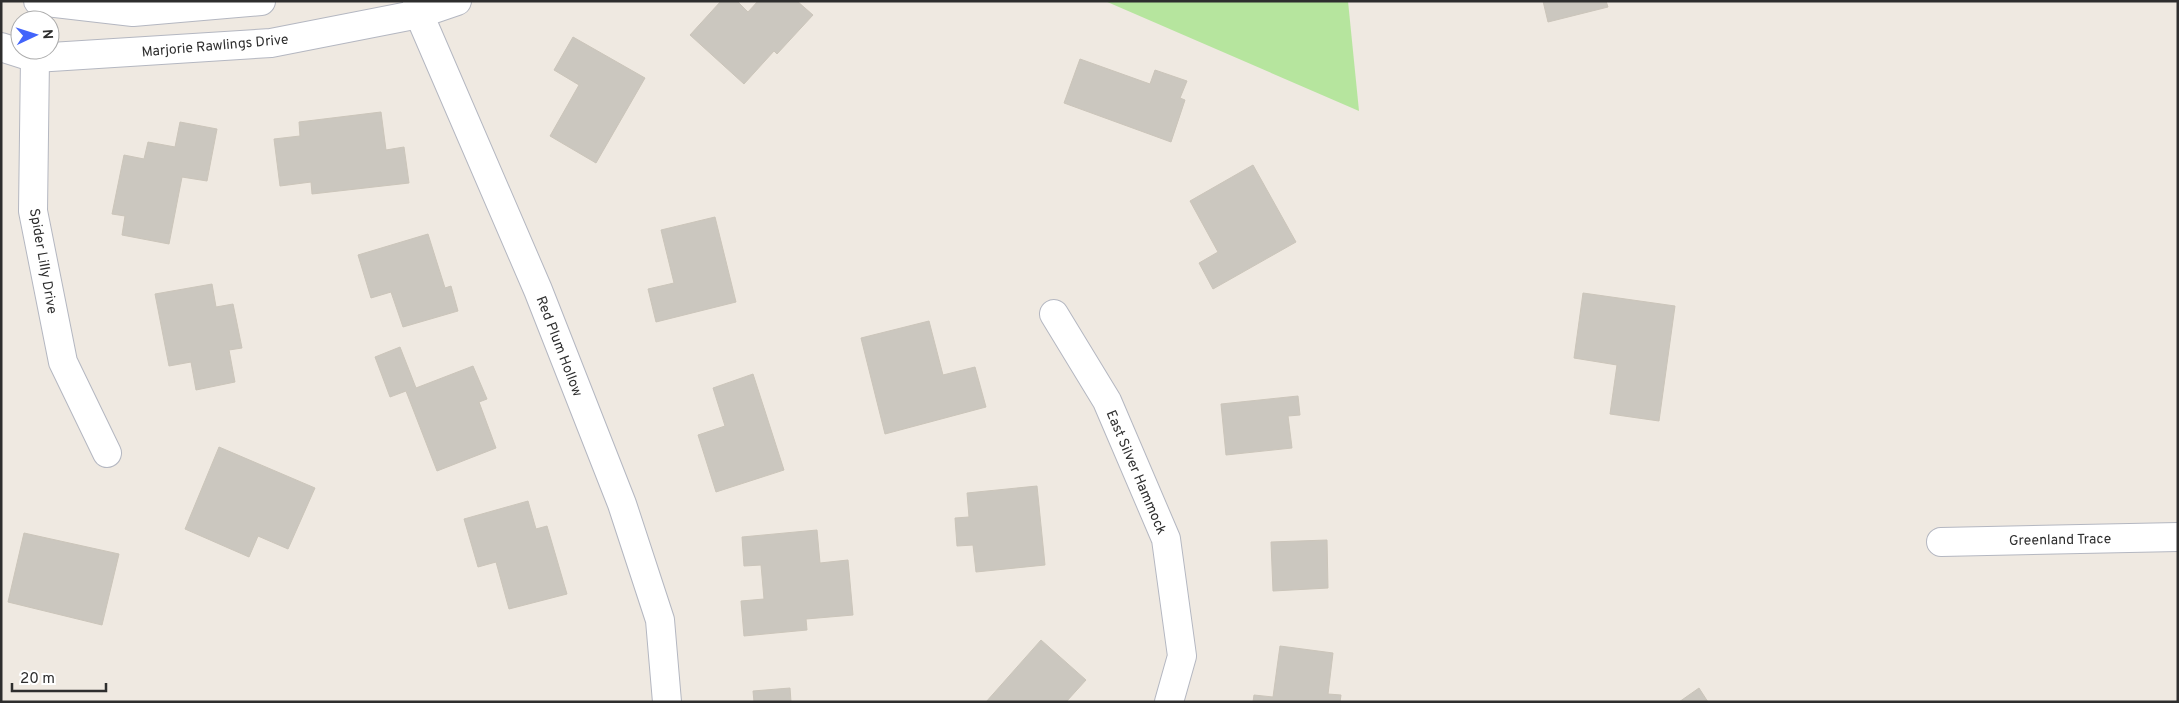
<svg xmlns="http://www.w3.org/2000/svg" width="2179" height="703" viewBox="0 0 2179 703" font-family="Overpass,sans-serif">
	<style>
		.green { fill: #b6e59e }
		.building { fill: #cbc7bf; stroke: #cbc5ba }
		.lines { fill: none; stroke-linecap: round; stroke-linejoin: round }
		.minor-casing { stroke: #b4b7c1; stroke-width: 30 }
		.minor { stroke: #fff; stroke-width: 28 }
		.labels { text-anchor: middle; stroke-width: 4; stroke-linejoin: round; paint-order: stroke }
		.street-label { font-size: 14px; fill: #2e2e2e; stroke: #fff }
	</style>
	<rect width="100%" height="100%" fill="#efe9e1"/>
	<polygon class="green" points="1105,1 1348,1 1359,111"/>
	<g class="building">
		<polygon points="721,1 737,1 748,12 758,1 797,1 813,15 777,54 774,51 744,84 690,35"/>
		<polygon points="1543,1 1606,1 1608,7 1548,22"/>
		<polygon points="573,37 645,78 596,163 550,136 579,85 554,70"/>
		<polygon points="1080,59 1150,84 1155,70 1187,81 1180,98 1185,100 1171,142 1064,103"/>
		<polygon points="381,112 386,150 404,147 409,183 312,194 311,182 280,186 274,139 300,136 299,122"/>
		<polygon points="180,122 217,129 207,181 182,177 169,244 122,235 125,216 112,214 124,155 144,159 148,142 175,147"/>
		<polygon points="1253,165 1296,242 1213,289 1199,263 1218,252 1190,201"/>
		<polygon points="715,217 736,302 656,322 648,289 674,283 661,230"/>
		<polygon points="428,234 445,288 451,286 458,311 403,327 391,292 371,298 358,255"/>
		<polygon points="212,284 216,307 233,304 242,348 229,350 235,382 196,390 191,362 169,366 155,294"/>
		<polygon points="1583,293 1675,306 1659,421 1610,414 1617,365 1574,358"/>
		<polygon points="929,321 943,375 975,367 986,407 885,434 861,338"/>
		<polygon points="400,347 416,388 473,366 487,399 479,402 496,448 437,471 406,391 390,397 375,357"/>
		<polygon points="753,374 784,470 716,492 698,435 725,426 713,388"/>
		<polygon points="1298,396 1300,415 1288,416 1292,448 1226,455 1221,404"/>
		<polygon points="219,447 315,488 288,549 258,536 249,557 185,529"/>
		<polygon points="1037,486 1045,565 976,572 973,545 957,546 955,518 969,517 967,493"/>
		<polygon points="528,501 536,529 547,526 567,594 509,609 496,562 478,567 464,519"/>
		<polygon points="817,530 820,563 848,560 853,615 806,619 807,630 744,636 741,601 764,599 761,565 744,566 742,537"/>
		<polygon points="24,533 119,554 102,625 8,602"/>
		<polygon points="1327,540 1328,588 1273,591 1271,542"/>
		<polygon points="1041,640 1086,680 1066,702 986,702"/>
		<polygon points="1280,646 1333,653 1328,694 1341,695 1340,702 1253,702 1254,695 1273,697"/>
		<polygon points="790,688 791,702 754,702 753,691"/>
		<polygon points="1699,688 1708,702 1679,702"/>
	</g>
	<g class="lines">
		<g class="minor-casing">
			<g id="minor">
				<polyline points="38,1 133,12 261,1"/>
				<polyline points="417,1 419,14 538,290 622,504 660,620 667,702"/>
				<polyline points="1,47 35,58 271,43 419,14 457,1"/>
				<polyline points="35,58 33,211 63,362 107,453"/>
				<polyline points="1054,314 1107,401 1166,539 1182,656 1169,702"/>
				<polyline points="1941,542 2178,537"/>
			</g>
		</g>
		<use href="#minor" class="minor"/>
	</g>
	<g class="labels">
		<g class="street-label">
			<text transform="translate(215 45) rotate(-5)" y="5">Marjorie Rawlings Drive</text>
			<text transform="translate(44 261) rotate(80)" y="5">Spider Lilly Drive</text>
			<text transform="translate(560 346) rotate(69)" y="5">Red Plum Hollow</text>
			<text transform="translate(1137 472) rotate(67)" y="5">East Silver Hammock</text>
			<text transform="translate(2060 539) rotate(-1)" y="5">Greenland Trace</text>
		</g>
	</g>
	<rect width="2179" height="703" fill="none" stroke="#2e2e2e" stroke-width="5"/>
	<g transform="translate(35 35) rotate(86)"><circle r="24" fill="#ffffff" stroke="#ababab"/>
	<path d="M0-4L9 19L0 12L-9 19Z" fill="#4264fb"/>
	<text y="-8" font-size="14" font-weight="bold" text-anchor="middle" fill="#2e2e2e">N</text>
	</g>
	<path d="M12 683v8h94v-8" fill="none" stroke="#2e2e2e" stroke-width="2.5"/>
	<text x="20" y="683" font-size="15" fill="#2e2e2e" stroke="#ffffff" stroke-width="4" paint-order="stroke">20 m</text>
</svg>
